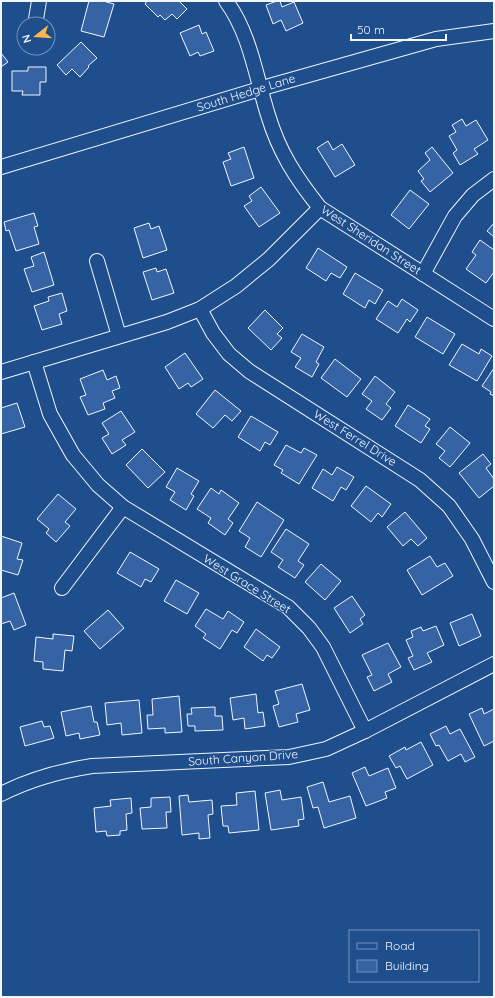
<svg xmlns="http://www.w3.org/2000/svg" width="495" height="998" viewBox="0 0 495 998" font-family="Quicksand,sans-serif">
	<style>
		.building { fill: #3563a3; stroke: #f2f6ff }
		.lines { fill: none; stroke-linecap: round; stroke-linejoin: round }
		.minor-casing { stroke: #f2f6ff; stroke-width: 16 }
		.minor { stroke: #1f4e8c; stroke-width: 14 }
		.labels { text-anchor: middle; stroke-width: 3; stroke-linejoin: round; paint-order: stroke }
		.street-label { font-size: 12px; fill: #f2f6ff; stroke: #1f4e8c }
	</style>
	<rect width="100%" height="100%" fill="#1f4e8c"/>
	<g class="building">
		<polygon points="89,1 103,1 114,4 104,37 81,31"/>
		<polygon points="147,1 179,1 187,9 177,19 172,14 165,20 160,15 158,17 145,4"/>
		<polygon points="277,1 280,1 282,7 294,2 303,23 286,31 281,20 273,24 266,5"/>
		<polygon points="199,25 202,34 206,32 214,51 200,56 198,52 190,56 180,33"/>
		<polygon points="81,42 97,58 88,66 89,67 80,77 72,69 66,75 57,65"/>
		<polygon points="1,53 8,62 1,67"/>
		<polygon points="28,67 46,67 46,82 40,82 40,95 22,95 23,91 12,91 12,71 28,71"/>
		<polygon points="462,119 466,126 476,120 488,140 474,149 478,154 460,165 453,153 457,150 449,136 456,132 452,125"/>
		<polygon points="328,141 333,150 342,144 355,165 335,177 317,148"/>
		<polygon points="244,147 254,178 231,186 223,162 231,159 228,153"/>
		<polygon points="432,147 453,173 430,192 421,181 424,179 418,171 430,160 425,153"/>
		<polygon points="261,187 280,213 259,227 244,206 252,201 249,196"/>
		<polygon points="410,190 429,204 409,229 391,215"/>
		<polygon points="34,213 38,226 34,227 39,244 16,251 9,230 6,231 4,222"/>
		<polygon points="149,223 151,229 159,226 167,250 143,258 134,228"/>
		<polygon points="494,223 494,237 487,231"/>
		<polygon points="480,240 494,250 494,272 486,283 466,269 476,255 472,252"/>
		<polygon points="318,248 347,267 340,278 331,273 326,281 306,268"/>
		<polygon points="44,252 54,285 32,292 24,269 34,266 31,257"/>
		<polygon points="156,268 157,272 166,269 174,293 152,300 143,272"/>
		<polygon points="355,273 383,290 375,304 369,300 365,308 343,294"/>
		<polygon points="62,293 67,311 59,314 62,324 42,330 34,306 49,301 48,297"/>
		<polygon points="402,299 418,310 410,322 407,319 398,333 376,319 388,301 397,307"/>
		<polygon points="265,310 283,328 277,334 282,338 271,350 248,328"/>
		<polygon points="427,317 455,334 443,354 415,337"/>
		<polygon points="302,334 324,347 316,362 319,364 312,377 295,367 301,358 291,352"/>
		<polygon points="462,344 479,354 481,349 492,356 477,381 449,365"/>
		<polygon points="185,353 203,379 191,387 188,383 179,389 165,367"/>
		<polygon points="335,359 361,379 347,397 321,378"/>
		<polygon points="494,368 494,396 490,394 491,392 482,386"/>
		<polygon points="103,370 107,380 116,376 120,388 112,391 115,398 103,403 105,409 88,415 80,397 86,395 80,379"/>
		<polygon points="375,376 395,392 386,404 391,408 382,420 366,409 372,401 362,394"/>
		<polygon points="215,390 241,411 232,421 225,415 213,428 196,414"/>
		<polygon points="17,403 25,427 1,434 1,408"/>
		<polygon points="408,405 430,419 425,426 430,429 421,443 395,426"/>
		<polygon points="121,411 135,432 122,440 126,445 112,454 102,438 109,434 102,423"/>
		<polygon points="251,416 278,432 270,445 265,442 260,451 238,437"/>
		<polygon points="450,427 470,443 450,467 439,458 445,451 436,444"/>
		<polygon points="286,445 301,453 304,448 317,455 299,484 281,473 283,470 274,465"/>
		<polygon points="142,449 165,472 148,488 126,465"/>
		<polygon points="483,454 491,464 486,468 494,479 494,486 479,498 459,473"/>
		<polygon points="337,467 354,477 346,490 341,487 333,501 312,488 323,469 332,475"/>
		<polygon points="177,468 199,481 191,494 194,496 186,510 170,500 175,492 166,487"/>
		<polygon points="366,486 391,504 382,517 378,513 371,522 351,506"/>
		<polygon points="211,488 219,494 221,490 239,503 228,519 233,523 225,535 208,523 211,518 197,509"/>
		<polygon points="58,494 76,509 65,522 70,526 56,542 46,533 49,529 37,519"/>
		<polygon points="257,502 284,520 261,557 245,547 250,538 239,531"/>
		<polygon points="405,512 427,538 418,546 411,539 403,546 387,527"/>
		<polygon points="286,529 309,544 298,561 304,565 295,578 278,567 283,560 271,552"/>
		<polygon points="1,536 22,543 17,559 23,560 18,575 1,570"/>
		<polygon points="130,552 159,569 151,582 145,579 141,587 117,573"/>
		<polygon points="430,556 437,567 445,563 453,576 422,595 407,570"/>
		<polygon points="321,564 341,581 325,600 305,582"/>
		<polygon points="176,580 199,593 187,614 164,601"/>
		<polygon points="14,593 26,625 14,630 10,621 1,624 1,598"/>
		<polygon points="352,596 365,615 360,619 363,624 350,633 334,608"/>
		<polygon points="206,609 223,619 228,611 244,622 237,633 232,630 220,649 203,638 206,634 195,626"/>
		<polygon points="108,610 124,628 100,649 84,631"/>
		<polygon points="472,614 481,636 459,646 450,623"/>
		<polygon points="436,626 444,645 427,653 432,662 414,670 408,658 413,656 406,640 413,637 411,631 421,627 423,631"/>
		<polygon points="256,629 280,647 272,658 267,655 263,661 244,647"/>
		<polygon points="53,634 74,636 72,651 65,650 63,671 43,669 43,662 34,661 36,637 53,639"/>
		<polygon points="388,643 401,667 388,674 392,682 374,691 367,677 372,675 362,655"/>
		<polygon points="302,684 310,710 296,714 298,722 279,727 273,706 279,704 275,691"/>
		<polygon points="256,694 258,713 263,712 265,726 245,729 244,718 233,720 230,698"/>
		<polygon points="179,696 182,732 165,733 165,728 148,729 147,715 153,715 152,699"/>
		<polygon points="139,700 142,733 122,735 121,723 107,725 105,703"/>
		<polygon points="91,706 94,722 97,722 100,735 80,739 79,733 66,736 61,712"/>
		<polygon points="215,707 215,716 222,716 223,730 195,731 195,726 188,726 187,714 192,714 191,708"/>
		<polygon points="482,708 484,714 494,709 494,741 484,746 469,714"/>
		<polygon points="42,721 44,727 50,726 54,738 25,746 20,727"/>
		<polygon points="446,726 450,734 460,729 475,757 465,762 461,754 448,761 439,745 436,746 430,734"/>
		<polygon points="421,742 433,765 407,779 400,766 396,768 389,756 405,747 406,750"/>
		<polygon points="365,767 369,776 388,768 396,788 385,792 387,798 366,806 352,773"/>
		<polygon points="323,782 329,802 350,796 356,818 324,828 318,807 313,808 307,787"/>
		<polygon points="280,790 282,800 301,797 304,819 298,820 299,826 271,830 265,793"/>
		<polygon points="255,791 259,830 229,833 228,826 223,826 221,806 237,805 236,793"/>
		<polygon points="188,795 189,802 212,800 213,814 208,815 210,838 199,839 199,833 182,835 179,796"/>
		<polygon points="170,797 171,812 166,812 167,828 142,829 140,808 151,807 151,798"/>
		<polygon points="131,798 132,813 126,814 127,830 120,831 120,835 107,836 106,831 96,832 94,808 111,806 110,800"/>
	</g>
	<g class="lines">
		<g class="minor-casing">
			<g id="minor">
				<path d="M226 1C250 33 256 77 268 115 279 152 296 178 320 208L494 319"/>
				<polyline points="36,19 39,1"/>
				<polyline points="1,167 273,85 436,39 494,31"/>
				<polyline points="97,261 119,336"/>
				<polyline points="423,274 455,216 473,195 494,179"/>
				<polyline points="200,309 213,333 229,354 249,371 420,480 449,506 472,539 494,582"/>
				<polyline points="34,362 50,414 73,455 98,485 123,507 288,607 309,628 323,647 365,731"/>
				<polyline points="1,372 167,322 200,309 236,286 269,259 320,208"/>
				<polyline points="62,588 123,507"/>
				<path d="M1 794C30 779 60 771 92 766L289 757 326 749 365 731 494 664"/>
			</g>
		</g>
		<use href="#minor" class="minor"/>
	</g>
	<g class="labels">
		<g class="street-label">
			<text transform="translate(246 93) rotate(-17)" y="4">South Hedge Lane</text>
			<text transform="translate(371 240) rotate(33)" y="4">West Sheridan Street</text>
			<text transform="translate(355 438) rotate(32)" y="4">West Ferrel Drive</text>
			<text transform="translate(247 584) rotate(32)" y="4">West Grace Street</text>
			<text transform="translate(243 758) rotate(-4)" y="4">South Canyon Drive</text>
		</g>
	</g>
	<rect width="495" height="998" fill="none" stroke="#f2f6ff" stroke-width="4"/>
	<rect x="349" y="930" width="130" height="52" fill="#1f4e8c" stroke="#7391ba"/>
	<rect x="357" y="943" width="20" height="6" fill="#1f4e8c" stroke="#7391ba"/>
	<text x="385" y="950" font-size="12" fill="#f2f6ff">Road</text>
	<rect x="357" y="960" width="20" height="12" fill="#3563a3" stroke="#7391ba"/>
	<text x="385" y="970" font-size="12" fill="#f2f6ff">Building</text>
	<g transform="translate(36 36) rotate(253)"><circle r="19" fill="#1f4e8c" stroke="#7391ba"/>
	<path d="M0-3L7 15L0 10L-7 15Z" fill="#ffb74d"/>
	<text y="-6" font-size="11" font-weight="bold" text-anchor="middle" fill="#f2f6ff">N</text>
	</g>
	<path d="M351 34v6h95v-6" fill="none" stroke="#f2f6ff" stroke-width="2"/>
	<text x="357" y="34" font-size="12" fill="#f2f6ff" stroke="#1f4e8c" stroke-width="3" paint-order="stroke">50 m</text>
</svg>
